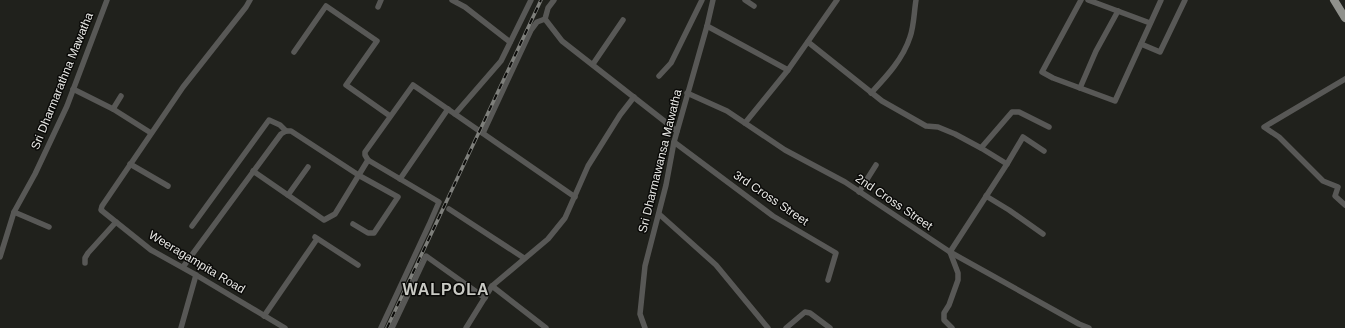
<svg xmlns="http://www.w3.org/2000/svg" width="1345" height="328" viewBox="0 0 1345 328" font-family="Arial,sans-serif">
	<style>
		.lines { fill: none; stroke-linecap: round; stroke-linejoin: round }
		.minor { stroke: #585856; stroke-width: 5.5 }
		.primary { stroke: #90918c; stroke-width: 8 }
		.rail-casing { stroke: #7e7f7b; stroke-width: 3.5 }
		.rail { stroke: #0a0a08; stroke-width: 2; stroke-dasharray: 6; stroke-linecap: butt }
		.labels { text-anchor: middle; stroke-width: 3; stroke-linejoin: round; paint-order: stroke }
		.street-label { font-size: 12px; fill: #e9e9e6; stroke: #0a0a08 }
		.district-label { font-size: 16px; font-weight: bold; letter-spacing: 1px; fill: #c9cac4; stroke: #0a0a08 }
	</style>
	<rect width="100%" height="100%" fill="#20211c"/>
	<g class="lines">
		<g class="minor">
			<polyline points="250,0 246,7 183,87 102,206 101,210 151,250 196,275 285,328"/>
			<polyline points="452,0 465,7 510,42"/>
			<polyline points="554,0 548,8 545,19 562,41 677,131"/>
			<polyline points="745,0 754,6"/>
			<polyline points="1081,0 1042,72 1053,78 1115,101 1161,0"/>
			<polyline points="1088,0 1150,23"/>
			<polyline points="378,7 381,0"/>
			<polyline points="707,26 788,70"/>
			<polyline points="808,42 882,101 926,126 938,127 955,134 981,148 1007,164"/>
			<polyline points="1141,44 1160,52 1185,0"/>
			<polyline points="294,52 326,6 377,41 346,85 390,116"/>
			<polyline points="593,64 623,20"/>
			<polyline points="659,76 671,63 702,0"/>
			<polyline points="1345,79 1264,127 1279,137 1323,181 1338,187 1335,196 1345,205"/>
			<polyline points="1080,88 1096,51 1118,11"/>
			<polyline points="73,89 113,109 151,133"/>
			<polyline points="687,93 727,111 785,150 845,182 950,252 1079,324 1089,328"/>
			<path d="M871 93C886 77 903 59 910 37 914 26 914 12 916 0"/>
			<polyline points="113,109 121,96"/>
			<polyline points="455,114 501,61 531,0"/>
			<polyline points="745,123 788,70 837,0"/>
			<polyline points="483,133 531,30 537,22 545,19"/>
			<polyline points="674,142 773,216 836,253 828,280"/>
			<polyline points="981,148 1012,112 1019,112 1049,127"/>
			<polyline points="130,164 168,186"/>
			<polyline points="253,171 324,220 335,214 368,160"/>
			<polyline points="400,179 448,109"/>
			<polyline points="859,192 876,165"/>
			<polyline points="288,195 308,167"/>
			<polyline points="986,196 1009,210 1043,234"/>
			<polyline points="449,209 524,258"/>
			<polyline points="14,212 49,227"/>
			<polyline points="659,214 716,265 768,328"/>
			<polyline points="192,226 269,120 280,125 286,131"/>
			<polyline points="315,237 358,265"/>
			<polyline points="0,257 14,212 35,174 67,106 107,0"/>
			<polyline points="85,263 85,258 88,253 116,222"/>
			<polyline points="183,267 281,134 286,131 291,131 360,176 398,197 374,233 368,233 353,224"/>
			<polyline points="492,286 546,328"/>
			<polyline points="264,316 317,239"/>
			<polyline points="181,328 196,275"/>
			<polyline points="381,328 429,225 439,202 368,160 365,155 365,152 413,85 575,197"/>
			<polyline points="392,328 426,256 485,298"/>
			<polyline points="466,328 492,286 548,239 565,218 588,166 620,115 634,97"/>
			<polyline points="645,328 640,314 645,266 666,185 674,142 707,26 713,0"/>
			<polyline points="786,328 805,312 810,313 830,328"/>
			<polyline points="952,328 944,320 944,313 949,305 958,280 958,273 950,252 1007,164 1023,137 1044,151"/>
		</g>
		<polyline class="primary" points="1334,0 1345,18"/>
		<g class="rail-casing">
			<polyline id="rail" points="387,328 541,0"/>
		</g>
		<use href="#rail" class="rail"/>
	</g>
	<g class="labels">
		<g class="street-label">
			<text transform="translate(62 81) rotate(-68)" y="4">Sri Dharmarathna Mawatha</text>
			<text transform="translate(660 161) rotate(-76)" y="4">Sri Dharmawansa Mawatha</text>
			<text transform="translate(771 198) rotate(34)" y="4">3rd Cross Street</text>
			<text transform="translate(894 202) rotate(34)" y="4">2nd Cross Street</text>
			<text transform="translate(197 262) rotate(31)" y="4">Weeragampita Road</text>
		</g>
		<g class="district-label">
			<text x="446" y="295">WALPOLA</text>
		</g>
	</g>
</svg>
